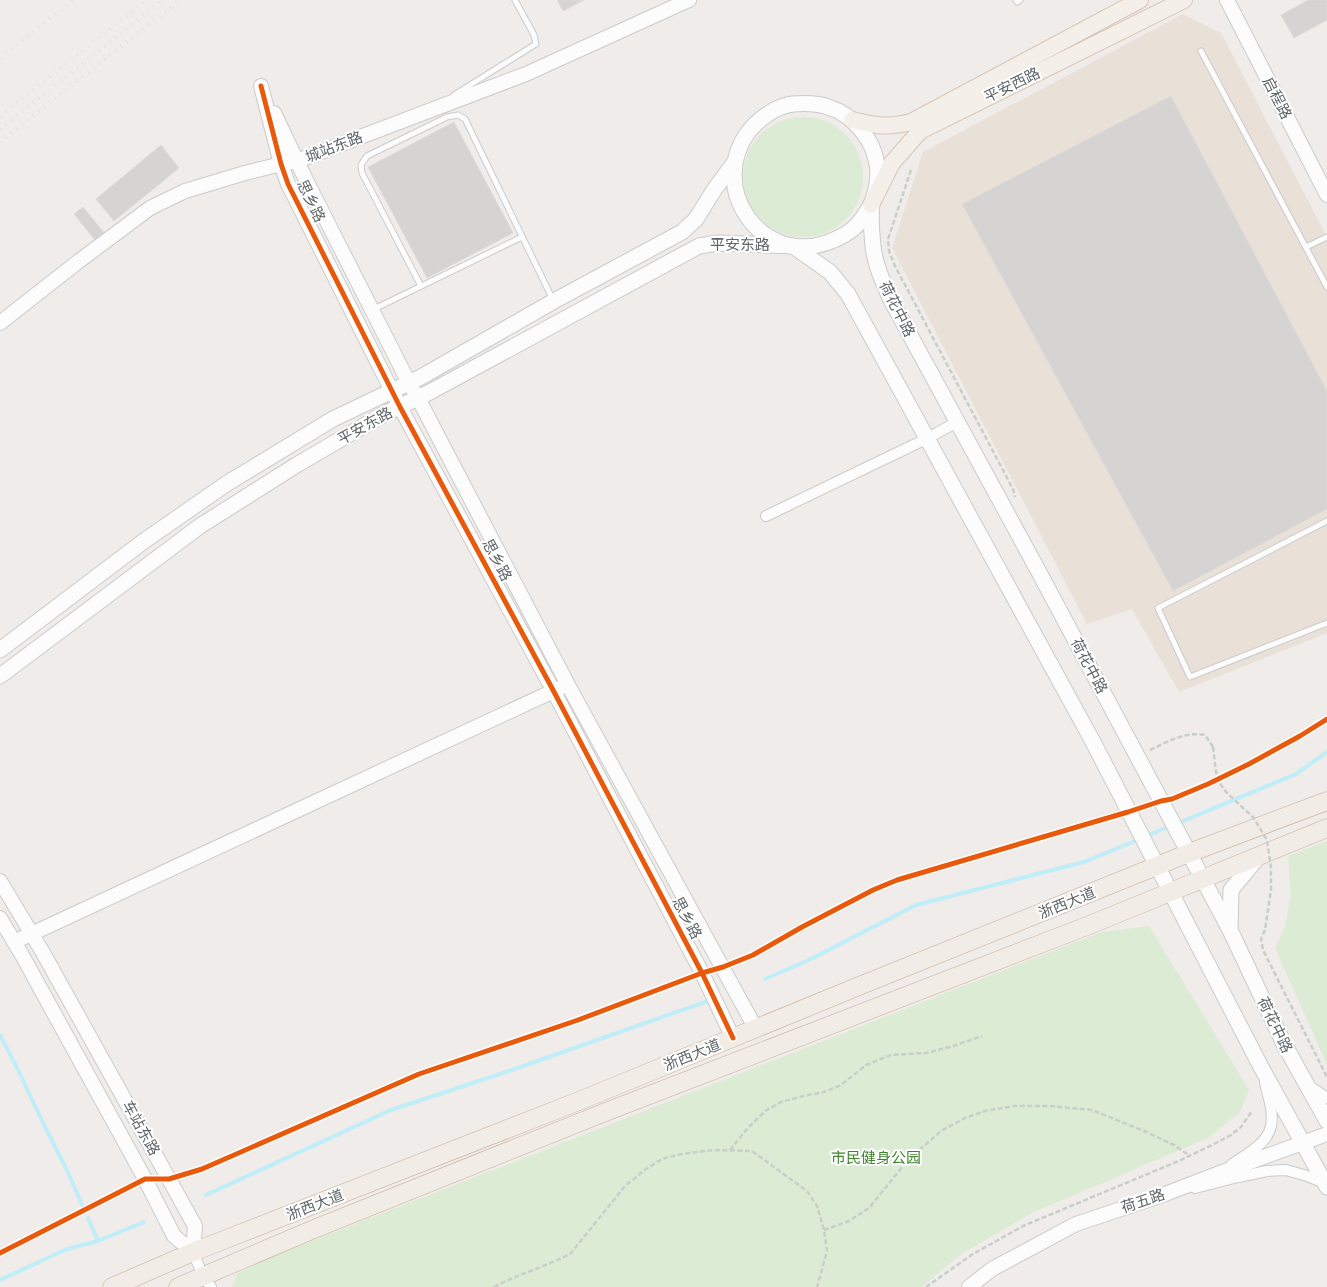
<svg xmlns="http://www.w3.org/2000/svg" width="1327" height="1287" viewBox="0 0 1327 1287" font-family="Poppins,'Noto Sans SC',sans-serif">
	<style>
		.commercial { fill: #e9e0d8 }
		.green { fill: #dcebd4 }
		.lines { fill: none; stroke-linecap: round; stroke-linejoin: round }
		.stream { stroke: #bfeef8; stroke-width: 4 }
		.building { fill: #d6d4d3; stroke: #dedcd8 }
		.service-casing { stroke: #cacbca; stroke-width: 7 }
		.minor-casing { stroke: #cacbca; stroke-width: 12 }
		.tertiary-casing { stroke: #cacbca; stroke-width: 16 }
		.secondary-casing { stroke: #cacbca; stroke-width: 17 }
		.primary-casing { stroke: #d8c6b6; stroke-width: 18 }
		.trunk-casing { stroke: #c8ac95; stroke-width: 19 }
		.path { stroke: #c8cfca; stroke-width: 2.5; stroke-dasharray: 5 2.5; stroke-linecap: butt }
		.service { stroke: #fdfcfc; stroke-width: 5 }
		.minor { stroke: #fdfcfc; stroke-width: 10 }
		.tertiary { stroke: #fdfcfc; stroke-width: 14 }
		.secondary { stroke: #fdfcfc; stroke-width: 15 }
		.primary { stroke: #f4efe9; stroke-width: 16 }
		.trunk { stroke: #f2ece6; stroke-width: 18 }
		.rail { stroke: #e3e3e3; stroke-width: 4; stroke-dasharray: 1 6; stroke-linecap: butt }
		.path-bridge { stroke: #c8cfca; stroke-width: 2.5; stroke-dasharray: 5 2.5; stroke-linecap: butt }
		.cycleway-casing { stroke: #fff; stroke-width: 8 }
		.cycleway { stroke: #e8590c; stroke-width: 5 }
		.labels { text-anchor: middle; stroke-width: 4; stroke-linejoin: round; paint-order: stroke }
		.street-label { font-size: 15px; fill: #5e6568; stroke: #fff }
		.park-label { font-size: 15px; fill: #418530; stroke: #fff }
	</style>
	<rect width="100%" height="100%" fill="#efece9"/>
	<polygon class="commercial" points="1183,14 1221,33 1327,237 1327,633 1179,692 1132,609 1087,624 892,248 923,152"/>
	<g class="green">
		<circle cx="803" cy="177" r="60"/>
		<polygon points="1327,841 1327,1064 1275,948 1285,927 1291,897 1288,856"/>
		<polygon points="1149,926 1249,1090 1240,1112 1208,1138 1034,1212 961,1254 922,1287 232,1287 237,1274 268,1258 1102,932"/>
	</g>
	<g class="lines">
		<g class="stream">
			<polyline points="1176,824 1296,774 1327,752"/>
			<polyline points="1146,836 1170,826"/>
			<polyline points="765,979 809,960 916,905 1084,862 1140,839"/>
			<polyline points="0,1035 18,1070 44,1125 67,1170 83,1207"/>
			<polyline points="206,1195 391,1110 509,1071 708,1001"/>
			<polyline points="88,1218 98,1241"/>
			<polyline points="0,1280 67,1249 98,1241 144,1222"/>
		</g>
	</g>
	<g class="building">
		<polygon points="557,0 584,0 563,11"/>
		<polygon points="1308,0 1327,0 1327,20 1294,38 1281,15"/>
		<polygon points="1171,96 1327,391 1327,509 1173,591 962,204"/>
		<polygon points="454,122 513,233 427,278 368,167"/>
		<polygon points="161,145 179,168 114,221 96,199"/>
		<polygon points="83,207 105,234 96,241 74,214"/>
	</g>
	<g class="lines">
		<g class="service-casing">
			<g id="service">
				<polyline points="1016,0 1017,2 1020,0"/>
				<polyline points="1201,51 1327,287"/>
				<polyline points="454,95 536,44 534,35 515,0"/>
				<polyline points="1306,247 1327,237"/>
				<polyline points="421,286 362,173 361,165 367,156 447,117 458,115 465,119 553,300"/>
				<polyline points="372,310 522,237"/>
				<polyline points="1327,521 1158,608 1190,677 1327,623"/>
			</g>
		</g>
		<g class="minor-casing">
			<g id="minor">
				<polyline points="766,516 926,439 957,422"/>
				<polyline points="1309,1086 1327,1098"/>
				<path d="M1232 1164C1245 1156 1268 1143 1271 1126 1274 1112 1268 1096 1265 1083"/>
				<polyline points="1195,1188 1238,1177 1267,1171 1286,1170 1307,1176 1324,1183"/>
				<polyline points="193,1252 203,1276 211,1287"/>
			</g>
		</g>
		<g class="tertiary-casing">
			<g id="tertiary">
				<polyline points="1227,0 1327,195"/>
				<polyline points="261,86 281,164 288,184 400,407 553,690 702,973 733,1038"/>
				<polyline points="274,113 306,180 409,383 418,398 568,685 756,1029"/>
				<polyline points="0,323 79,261 150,208 185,191 245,173 281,164 297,161 526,74 689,0"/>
				<polyline points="0,881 42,951 195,1226 193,1252"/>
				<polyline points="0,918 22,955 145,1179 174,1236 193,1252"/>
				<polyline points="14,942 560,688"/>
				<polyline points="969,1287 992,1269 1076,1224 1160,1196 1217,1174 1327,1134"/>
			</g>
		</g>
		<g class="secondary-casing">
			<g id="secondary">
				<path d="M871 205C867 211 863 218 858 224 850 233 838 239 826 243 760 265 707 187 749 131 760 118 776 106 793 104 806 103 819 103 831 108 852 115 872 138 876 160 878 166 878 176 877 182 877 190 873 197 872 204 870 215 872 235 873 246 875 265 883 282 891 300L1040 574 1230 930 1284 1044 1327 1121"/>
				<polyline points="0,650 144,541 226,484 333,419 421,377 554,301 682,232 696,219 714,190 734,163"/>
				<polyline points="0,676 200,526 298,464 384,414 428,393 699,246 718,243 793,246 830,272 848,294 1092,740 1261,1067 1327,1187"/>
				<polyline points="1230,929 1231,890 1259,856"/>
			</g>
		</g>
		<g class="primary-casing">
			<g id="primary">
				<path d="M852 120C877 126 886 128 911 122L1140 0"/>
				<polyline points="871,205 892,163 920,131 1184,0"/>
			</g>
		</g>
		<g class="trunk-casing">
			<g id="trunk">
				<polyline points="112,1287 193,1252 584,1099 864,984 1189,853 1327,801"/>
				<polyline points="178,1287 314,1229 603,1113 1092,924 1327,828"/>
			</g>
		</g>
		<g class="path">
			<polyline points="911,170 888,239 889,251 895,266 1013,489 1015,497"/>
			<path d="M1150 750C1167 742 1185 731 1205 735L1213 747"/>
			<polyline points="1265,930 1261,939 1263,950 1327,1077"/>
			<polyline points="730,1150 747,1129 765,1111 781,1102 803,1096 824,1092 841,1085 866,1065 891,1055 926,1053 953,1046 982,1036"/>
			<polyline points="824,1230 849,1221 869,1208 908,1160 941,1131 965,1118 985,1111 1014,1106 1050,1106 1092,1110 1144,1131 1174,1145 1190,1156"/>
			<path d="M494 1287C519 1273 547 1267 571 1253L625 1186 646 1169 662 1159 681 1154 714 1150 752 1151 807 1191 817 1206 824 1230 827 1251 817 1287"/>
			<polyline points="926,1287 973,1254 1023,1226 1181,1160 1216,1143 1231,1135 1241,1127 1252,1111"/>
		</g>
		<use href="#service" class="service"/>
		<use href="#minor" class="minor"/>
		<use href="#tertiary" class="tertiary"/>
		<use href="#secondary" class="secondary"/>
		<use href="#primary" class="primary"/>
		<use href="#trunk" class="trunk"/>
		<g class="rail">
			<polyline points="0,58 73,0"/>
			<polyline points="0,116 147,0"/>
			<polyline points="0,129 163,0"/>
			<polyline points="0,142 180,0"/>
		</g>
		<polyline class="path-bridge" points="1213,747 1216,772 1221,785 1227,793 1253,817 1267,840 1271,868 1271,890 1265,930"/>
		<g class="cycleway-casing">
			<g id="cycleway">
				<polyline points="261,86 281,164 288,184 400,407 553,690 702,973 733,1038"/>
				<polyline points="0,1253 145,1179 169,1179 202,1169 419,1074 578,1020 702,973 723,967 753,955 802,927 873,890 897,880 1128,812 1161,801 1172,799 1208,784 1249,764 1300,736 1327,719"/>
			</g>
		</g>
		<use href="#cycleway" class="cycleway"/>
	</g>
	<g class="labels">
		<g class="street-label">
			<text transform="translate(1012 85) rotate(-26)" y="5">平安西路</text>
			<text transform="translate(1277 98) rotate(63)" y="5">启程路</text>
			<text transform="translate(334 147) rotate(-21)" y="5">城站东路</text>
			<text transform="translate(311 201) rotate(64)" y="5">思乡路</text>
			<text x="740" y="250">平安东路</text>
			<text transform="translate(897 309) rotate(63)" y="5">荷花中路</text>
			<text transform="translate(365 426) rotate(-29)" y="5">平安东路</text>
			<text transform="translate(497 560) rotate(62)" y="5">思乡路</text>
			<text transform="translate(1089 666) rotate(62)" y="5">荷花中路</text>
			<text transform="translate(1067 903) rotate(-22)" y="5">浙西大道</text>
			<text transform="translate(687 918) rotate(62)" y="5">思乡路</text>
			<text transform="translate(1275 1025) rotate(64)" y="5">荷花中路</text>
			<text transform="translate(692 1055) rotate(-22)" y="5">浙西大道</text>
			<text transform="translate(141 1128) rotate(61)" y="5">车站东路</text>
			<text transform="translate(1143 1201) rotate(-19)" y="5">荷五路</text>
			<text transform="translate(315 1205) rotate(-21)" y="5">浙西大道</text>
		</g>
		<g class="park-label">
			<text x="876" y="1163">市民健身公园</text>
		</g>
	</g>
</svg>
